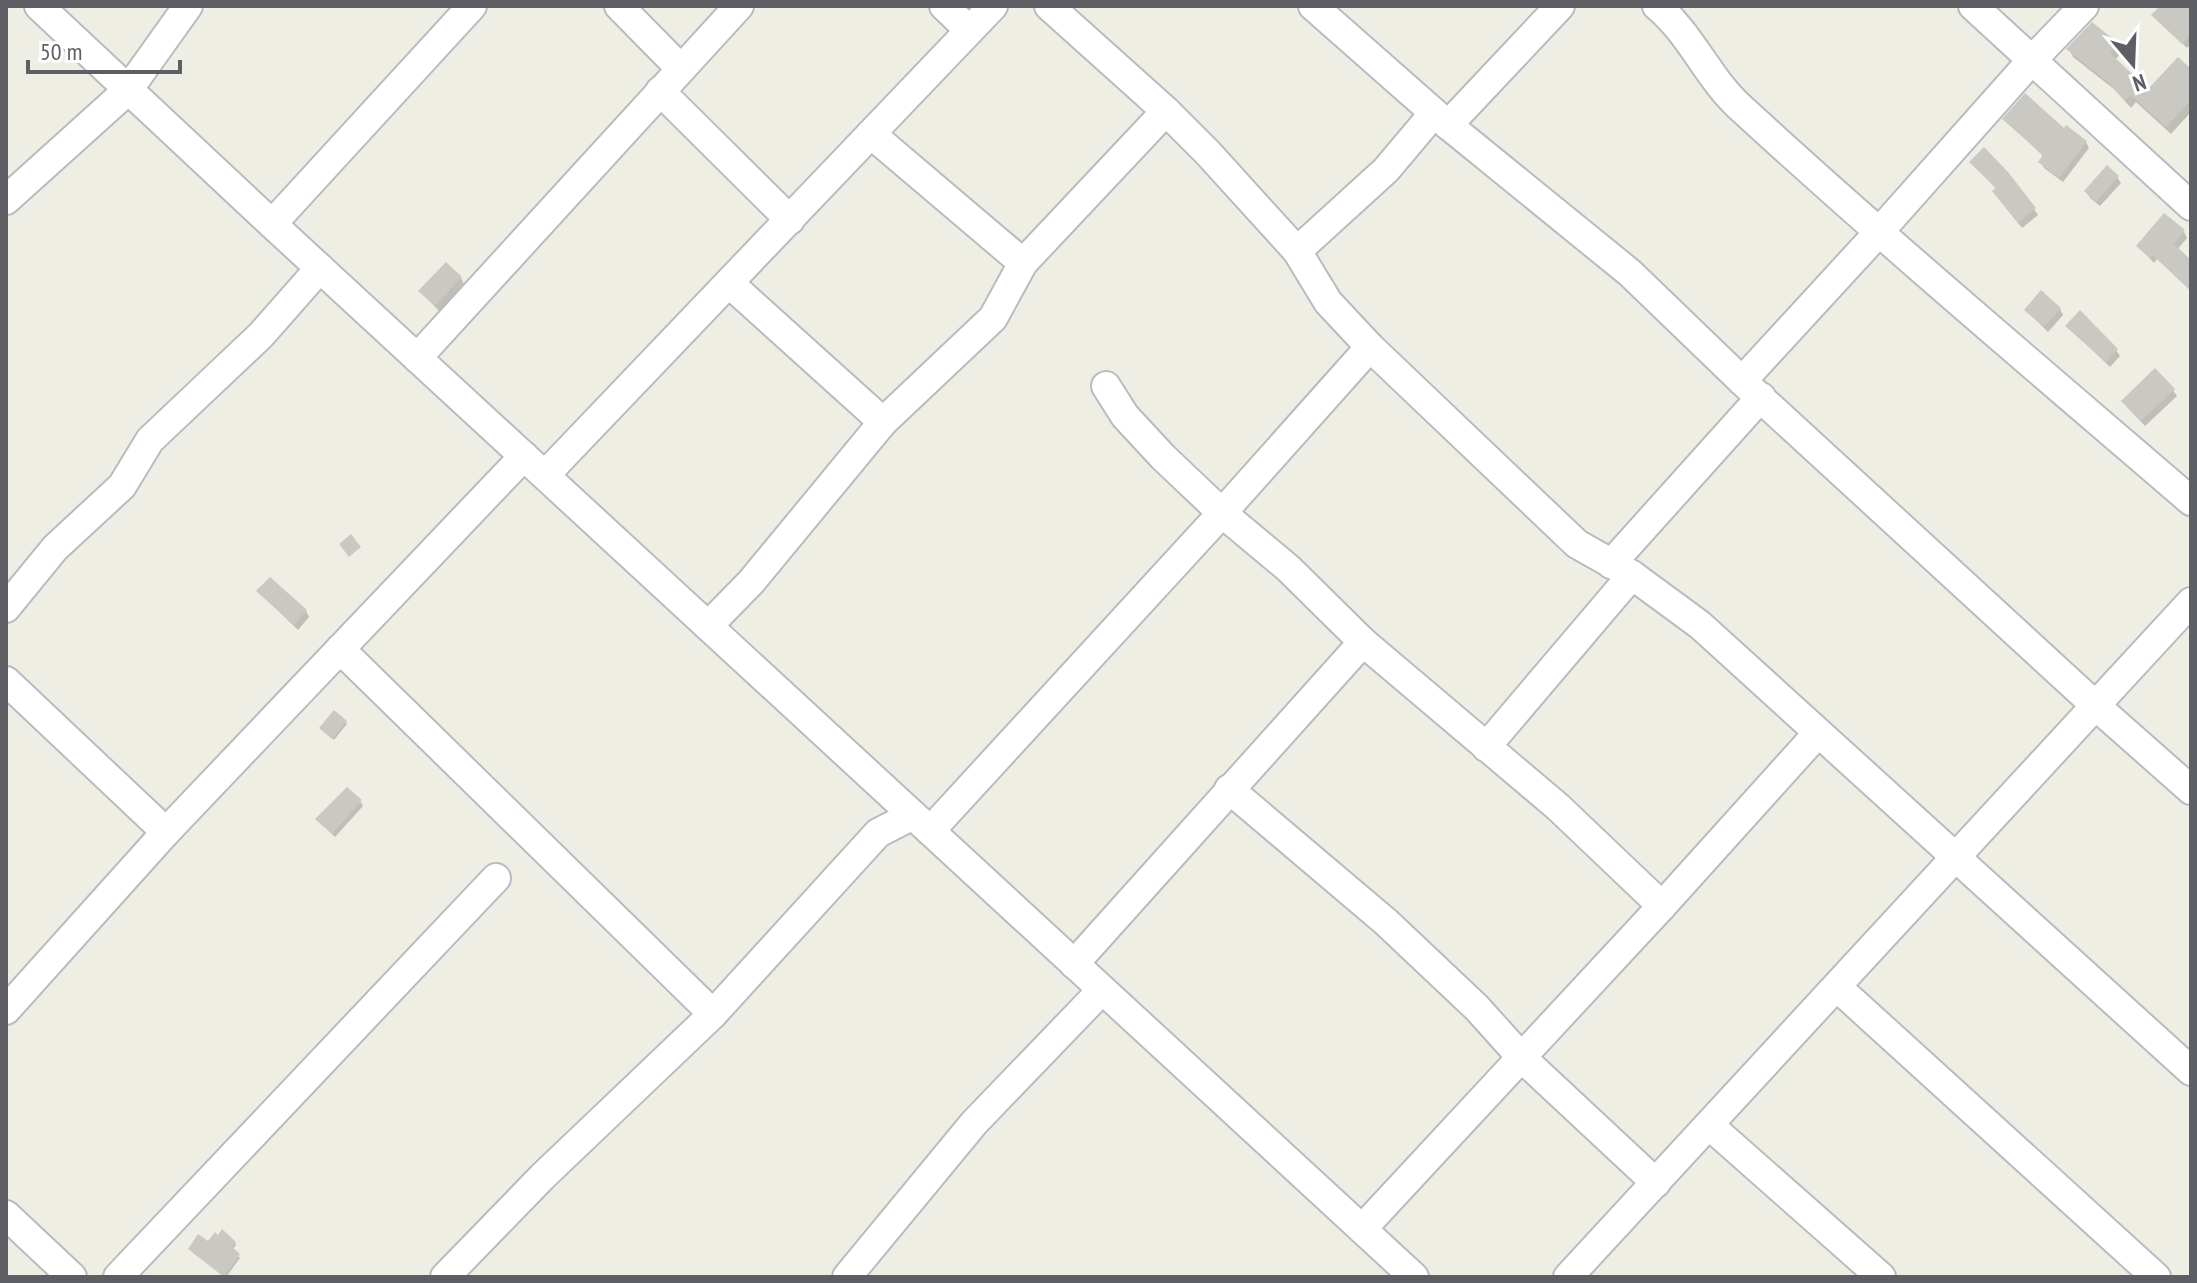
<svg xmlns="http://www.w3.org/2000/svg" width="2197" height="1283" viewBox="0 0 2197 1283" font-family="'PT Sans Narrow',sans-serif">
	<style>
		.shadow { fill: #0003 }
		.building { fill: #cac8c2 }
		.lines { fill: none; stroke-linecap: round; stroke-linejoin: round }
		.minor-casing { stroke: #babbc0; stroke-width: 32 }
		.minor { stroke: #fff; stroke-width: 28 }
	</style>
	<rect width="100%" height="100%" fill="#efeee5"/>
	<g class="shadow">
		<polygon points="2162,6 2191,6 2191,44 2187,48 2154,15"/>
		<polygon points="2116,45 2121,53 2115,60 2148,92 2191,72 2191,112 2171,134 2136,102 2131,108 2115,90 2073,57 2069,49"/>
		<polygon points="2005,119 2064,131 2086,142 2089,148 2063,182 2044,168 2041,162 2044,157"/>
		<polygon points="1972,162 2034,209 2038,215 2022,228 1998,198 1997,190"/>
		<polygon points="2117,177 2121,183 2100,206 2090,198 2087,192"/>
		<polygon points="2184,232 2187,238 2177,250 2191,263 2191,291 2157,259 2154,263 2138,246"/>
		<polygon points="461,278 464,284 439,311 421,292"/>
		<polygon points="2060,309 2063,315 2048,332 2026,310"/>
		<polygon points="2068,327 2116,350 2120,356 2110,367"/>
		<polygon points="2173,390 2177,396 2145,426 2127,407"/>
		<polygon points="259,592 306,611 309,617 298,630"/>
		<polygon points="346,722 347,724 334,740 323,730"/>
		<polygon points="361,802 363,806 335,837 321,823"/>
		<polygon points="219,1238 235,1243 236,1245 232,1250 240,1258 226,1277 192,1252"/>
	</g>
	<g class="building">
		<polygon points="2160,6 2191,6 2191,35 2182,44 2151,15"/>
		<polygon points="2092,22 2118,43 2110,53 2148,89 2178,57 2191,69 2191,100 2166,127 2131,95 2125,101 2108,82 2066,49"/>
		<polygon points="2025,93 2064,128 2066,125 2087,141 2059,178 2038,162 2043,155 2002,119"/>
		<polygon points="1984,147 2008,172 2036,208 2018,223 1992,191 1996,188 1969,162"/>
		<polygon points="2107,165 2119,176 2096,202 2084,191"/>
		<polygon points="2164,213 2185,230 2174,244 2191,260 2191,291 2153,255 2150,258 2136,246"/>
		<polygon points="446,262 462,277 435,306 418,291"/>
		<polygon points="2041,290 2061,308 2044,327 2024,310"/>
		<polygon points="2080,310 2118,349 2106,362 2065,326"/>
		<polygon points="2155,368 2175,389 2141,421 2121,401"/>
		<polygon points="351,534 361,547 349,557 339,544"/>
		<polygon points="270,577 307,610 294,625 256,591"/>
		<polygon points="334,710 347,721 332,739 319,728"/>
		<polygon points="347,787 362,800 332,834 315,819"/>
		<polygon points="222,1229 236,1242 232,1247 240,1254 224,1277 188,1249 198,1234 208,1241 215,1232 218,1235"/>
	</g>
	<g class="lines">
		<g class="minor-casing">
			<g id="minor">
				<polyline points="39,6 272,224 1414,1277"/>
				<polyline points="619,6 680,68"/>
				<polyline points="944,6 969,30"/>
				<polyline points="1049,6 1166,111 1208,153 1297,251 1328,302 1370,347"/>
				<polyline points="1313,6 1448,125 1630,273 1742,381 2096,706 2191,790"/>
				<path d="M1657 6C1692 35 1708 79 1742 109 1888 243 2040 371 2191 501"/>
				<polyline points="1973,6 2191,206"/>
				<polyline points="660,91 790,220"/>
				<polyline points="1448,125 1560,6"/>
				<polyline points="871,134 1023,263"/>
				<polyline points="6,200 128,90 188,6"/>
				<polyline points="272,224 472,6"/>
				<polyline points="1297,251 1386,170 1434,113"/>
				<polyline points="730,284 883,422"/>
				<polyline points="417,358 739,6"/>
				<polyline points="1742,381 1879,232 2032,60 2084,6"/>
				<polyline points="1106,386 1125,416 1163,457 1222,513 1288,568 1363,642 1558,807 1662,906"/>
				<polyline points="545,475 993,6"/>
				<polyline points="1611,564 1761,397"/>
				<polyline points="6,608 55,548 122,486 150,440 261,335 320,268"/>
				<polyline points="708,626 751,582 883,422 993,318 1023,263 1166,111"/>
				<polyline points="340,649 713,1014"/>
				<polyline points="6,681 166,832"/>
				<polyline points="1486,747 1632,575"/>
				<polyline points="1229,789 1386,922 1477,1008 1522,1058 1656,1183"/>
				<polyline points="930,831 1222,513 1370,347 1577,544 1632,575 1700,625 2191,1071"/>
				<polyline points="1074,964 1363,642"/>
				<polyline points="1837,987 2156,1277"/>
				<polyline points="6,1010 166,832 524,456"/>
				<polyline points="1709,1125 1881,1277"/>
				<polyline points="6,1215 72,1277"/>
				<polyline points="1362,1229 1662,906 1818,733"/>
				<polyline points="118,1277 496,878"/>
				<polyline points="445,1277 542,1177 713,1014 878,833 913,815"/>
				<polyline points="847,1277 974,1123 1102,990"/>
				<polyline points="1568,1277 2191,602"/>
			</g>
		</g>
		<use href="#minor" class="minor"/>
	</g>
	<rect width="2197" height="1283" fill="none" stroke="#5d5f65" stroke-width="16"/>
	<g transform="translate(2133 64) rotate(161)" stroke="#ffffff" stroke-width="6" paint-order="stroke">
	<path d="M0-6L14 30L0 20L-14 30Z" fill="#5d5f65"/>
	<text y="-12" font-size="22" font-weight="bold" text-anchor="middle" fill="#5d5f65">N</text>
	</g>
	<path d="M28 60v12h152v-12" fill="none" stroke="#5d5f65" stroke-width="4"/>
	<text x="40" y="60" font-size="24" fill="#5d5f65" stroke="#ffffff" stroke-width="6" paint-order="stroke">50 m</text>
</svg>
